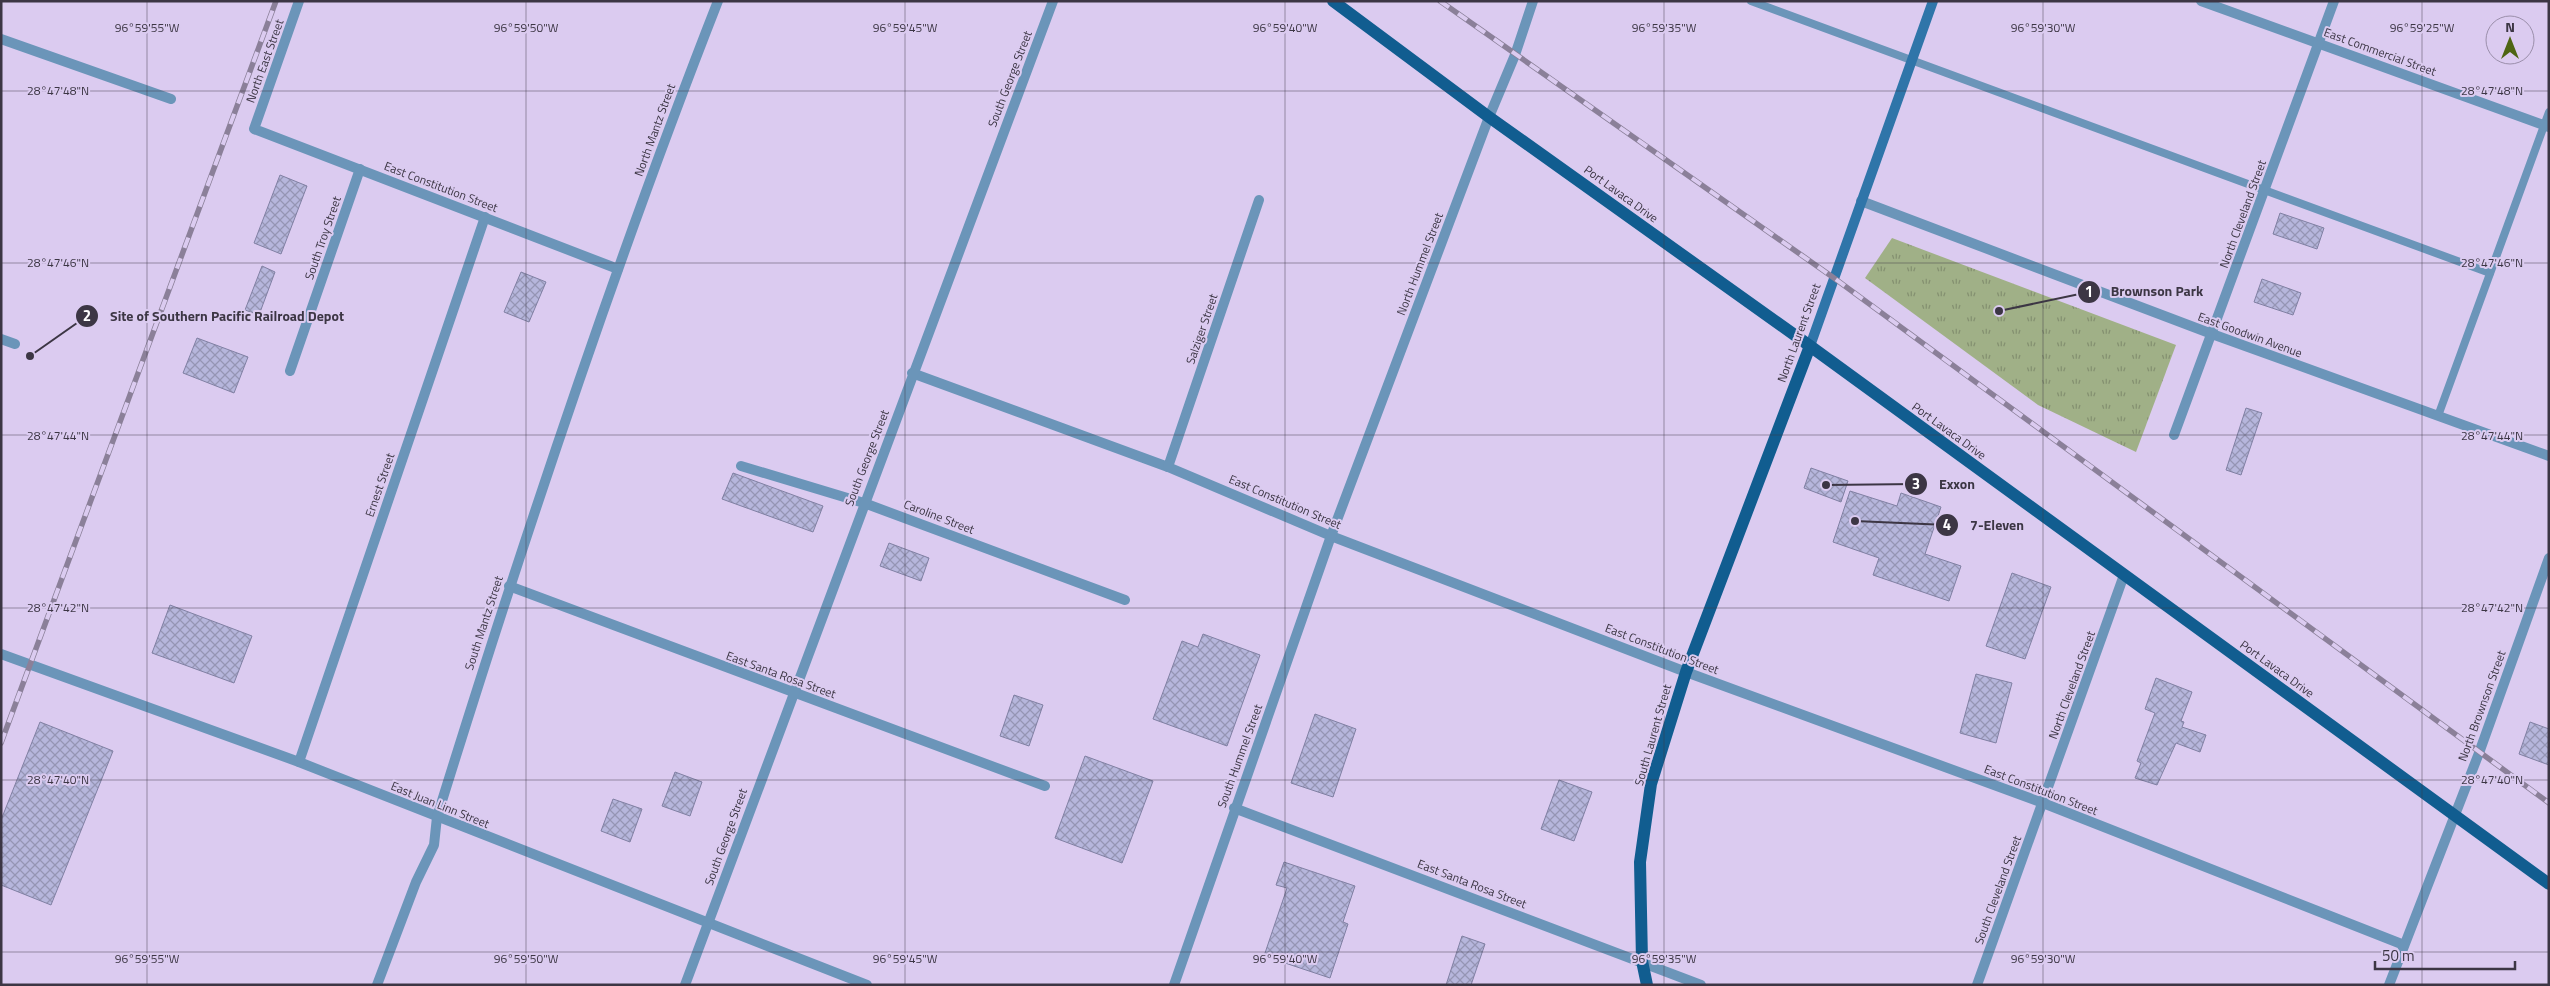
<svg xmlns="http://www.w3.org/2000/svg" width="2550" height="986" viewBox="0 0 2550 986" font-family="'Titillium Web',sans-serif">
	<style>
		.park { fill: url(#park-tufts) }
		.building { fill: url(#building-cross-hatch); stroke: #8080a3 }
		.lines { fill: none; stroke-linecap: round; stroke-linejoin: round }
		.service { stroke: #6b95b9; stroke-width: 8 }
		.minor { stroke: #6b95b9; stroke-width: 10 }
		.secondary { stroke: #2f75a9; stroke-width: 10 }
		.primary { stroke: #115d90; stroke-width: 12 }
		.rail-casing { stroke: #8b8099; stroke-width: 5.5 }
		.rail { stroke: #dbcbf0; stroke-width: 4; stroke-dasharray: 11; stroke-linecap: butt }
		.ticks { fill: none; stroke: #3c3644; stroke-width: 1; stroke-opacity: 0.45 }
		.labels { text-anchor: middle; stroke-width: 4; stroke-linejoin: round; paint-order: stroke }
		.street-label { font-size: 12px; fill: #3c3644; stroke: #dbcbf0 }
		.ticks-label { font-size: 12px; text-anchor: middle; fill: #3c3644; stroke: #dbcbf0; stroke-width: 4; stroke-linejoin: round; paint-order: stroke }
		.leader { fill: none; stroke: #3c3644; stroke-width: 2 }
		.callout-dot { fill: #3c3644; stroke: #dbcbf0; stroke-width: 2 }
		.mark-label { font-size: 15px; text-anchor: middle; font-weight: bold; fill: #fff }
		.callout-label { font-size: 14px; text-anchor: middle; font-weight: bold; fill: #3c3644; stroke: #dbcbf0; stroke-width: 4; stroke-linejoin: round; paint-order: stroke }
	</style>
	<defs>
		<pattern id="park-tufts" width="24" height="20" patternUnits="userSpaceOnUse" patternTransform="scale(1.25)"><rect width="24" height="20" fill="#a0b087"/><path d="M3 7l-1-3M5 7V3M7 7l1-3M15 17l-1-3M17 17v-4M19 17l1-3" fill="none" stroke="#849070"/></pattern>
		<pattern id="building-cross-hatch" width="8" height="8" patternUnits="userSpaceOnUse" patternTransform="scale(1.25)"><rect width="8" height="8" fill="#b6b6dc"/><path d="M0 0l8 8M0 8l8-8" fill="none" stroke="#9595b4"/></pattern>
	</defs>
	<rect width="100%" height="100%" fill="#dbcbf0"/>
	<polygon class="park" points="1892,238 2176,345 2136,452 2038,405 1865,278"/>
	<g class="building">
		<polygon points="280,175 307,186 281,254 254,243"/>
		<polygon points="2280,213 2324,228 2317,249 2273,234"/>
		<polygon points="262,266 275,272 259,315 245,310"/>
		<polygon points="521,272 546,282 529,322 504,312"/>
		<polygon points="2262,279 2301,293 2293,315 2254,302"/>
		<polygon points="197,338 248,357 234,393 183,373"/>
		<polygon points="2246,408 2262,413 2241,475 2226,470"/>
		<polygon points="1811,468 1848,481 1841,502 1804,488"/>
		<polygon points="733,473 823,506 813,532 722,499"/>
		<polygon points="1850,491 1897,506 1901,493 1941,507 1925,554 1961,566 1949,601 1873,575 1879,558 1833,542"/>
		<polygon points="889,543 929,558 921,581 880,566"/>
		<polygon points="2012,573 2051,587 2025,659 1986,646"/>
		<polygon points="170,605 252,636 234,683 152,653"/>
		<polygon points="1203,634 1260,655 1227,746 1153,719 1182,641 1198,647"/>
		<polygon points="1976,674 2012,683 1996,743 1960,733"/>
		<polygon points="2156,678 2192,692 2181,721 2184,722 2182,727 2206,735 2200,752 2176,743 2157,785 2135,778 2141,763 2137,761 2155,713 2145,709"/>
		<polygon points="1014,695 1043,705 1029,746 1000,736"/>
		<polygon points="1315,714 1356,729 1333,797 1291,783"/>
		<polygon points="40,722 113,751 51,905 1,885 1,820"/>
		<polygon points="2530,722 2549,729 2549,765 2519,754"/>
		<polygon points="1085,756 1153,781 1122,863 1055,838"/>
		<polygon points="675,772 702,782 690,816 662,806"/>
		<polygon points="1559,780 1592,792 1574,841 1541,829"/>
		<polygon points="613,799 642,809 630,842 601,831"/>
		<polygon points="1284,862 1355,886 1343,922 1348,924 1330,978 1264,956 1287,888 1276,885"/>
		<polygon points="1462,936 1485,944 1471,985 1446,985"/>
	</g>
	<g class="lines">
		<g class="service">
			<polyline points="1751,1 2490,273"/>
			<polyline points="2438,416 2549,112"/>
		</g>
		<g class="minor">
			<polyline points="299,1 254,129 618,269"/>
			<polyline points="2201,1 2549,127"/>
			<polyline points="1,39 171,99"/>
			<polyline points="1861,201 2212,334 2549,456"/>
			<polyline points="1,339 15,344"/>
			<polyline points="290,371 360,169"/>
			<polyline points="912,373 1168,467 1331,536 1686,672 2043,803 2404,945"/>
			<polyline points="2174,435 2334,1"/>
			<polyline points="741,466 864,503 1125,600"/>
			<polyline points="1168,467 1259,200"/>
			<polyline points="509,586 1045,786"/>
			<polyline points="1,654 299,762 867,985"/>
			<polyline points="299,762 485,217"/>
			<polyline points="1234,808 1701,985"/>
			<path d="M377 985 416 882 434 845 437 817C522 543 613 269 718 1"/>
			<polyline points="685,985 1053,1"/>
			<polyline points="1174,985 1331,536 1489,117 1515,55 1533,1"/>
			<polyline points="1977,985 2124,575"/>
			<polyline points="2389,985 2479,753 2549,558"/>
		</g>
		<polyline class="secondary" points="1810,346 1933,1"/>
		<g class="primary">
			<polyline points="1333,1 1489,117 1810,346 2549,884"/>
			<polyline points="1647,985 1642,961 1640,862 1651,784 1686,672 1810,346"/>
		</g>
		<g class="rail-casing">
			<g id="rail">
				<polyline points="1440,1 1834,278 2549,803"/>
				<polyline points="1,743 276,1"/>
			</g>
		</g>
		<use href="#rail" class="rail"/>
	</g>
	<path class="ticks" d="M147 1V985M526 1V985M905 1V985M1285 1V985M1664 1V985M2043 1V985M2422 1V985M1 91H2549M1 263H2549M1 435H2549M1 608H2549M1 780H2549M1 952H2549"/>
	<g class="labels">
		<g class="street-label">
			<text transform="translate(2380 52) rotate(20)" y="4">East Commercial Street</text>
			<text transform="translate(265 61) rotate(-70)" y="4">North East Street</text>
			<text transform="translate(1010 79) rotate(-69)" y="4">South George Street</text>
			<text transform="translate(655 130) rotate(-70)" y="4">North Mantz Street</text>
			<text transform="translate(441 187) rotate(21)" y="4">East Constitution Street</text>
			<text transform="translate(1621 194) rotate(36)" y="4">Port Lavaca Drive</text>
			<text transform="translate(2243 214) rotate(-70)" y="4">North Cleveland Street</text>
			<text transform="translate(323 238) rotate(-71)" y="4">South Troy Street</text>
			<text transform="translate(1420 264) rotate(-69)" y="4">North Hummel Street</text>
			<text transform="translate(1202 329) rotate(-71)" y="4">Salziger Street</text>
			<text transform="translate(1799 333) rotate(-70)" y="4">North Laurent Street</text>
			<text transform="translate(2250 335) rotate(20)" y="4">East Goodwin Avenue</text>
			<text transform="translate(1949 431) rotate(36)" y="4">Port Lavaca Drive</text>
			<text transform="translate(867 458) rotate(-69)" y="4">South George Street</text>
			<text transform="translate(380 485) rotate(-71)" y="4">Ernest Street</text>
			<text transform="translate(1285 502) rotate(23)" y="4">East Constitution Street</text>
			<text transform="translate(939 517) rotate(21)" y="4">Caroline Street</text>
			<text transform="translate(484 623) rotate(-72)" y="4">South Mantz Street</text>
			<text transform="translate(1662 649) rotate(21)" y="4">East Constitution Street</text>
			<text transform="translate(2277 669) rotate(36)" y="4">Port Lavaca Drive</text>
			<text transform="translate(781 675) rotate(20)" y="4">East Santa Rosa Street</text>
			<text transform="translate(2072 685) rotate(-70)" y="4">North Cleveland Street</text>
			<text transform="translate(2482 706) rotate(-70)" y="4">North Brownson Street</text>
			<text transform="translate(1653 735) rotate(-74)" y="4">South Laurent Street</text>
			<text transform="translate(1240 756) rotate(-70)" y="4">South Hummel Street</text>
			<text transform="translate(2041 790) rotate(21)" y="4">East Constitution Street</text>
			<text transform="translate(440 805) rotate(22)" y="4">East Juan Linn Street</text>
			<text transform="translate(726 837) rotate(-70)" y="4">South George Street</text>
			<text transform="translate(1472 884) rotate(21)" y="4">East Santa Rosa Street</text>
			<text transform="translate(1998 890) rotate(-70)" y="4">South Cleveland Street</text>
		</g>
	</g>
	<g class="ticks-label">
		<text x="147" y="32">96°59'55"W</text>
		<text x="526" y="32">96°59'50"W</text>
		<text x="905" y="32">96°59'45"W</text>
		<text x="1285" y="32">96°59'40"W</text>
		<text x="1664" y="32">96°59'35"W</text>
		<text x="2043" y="32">96°59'30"W</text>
		<text x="2422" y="32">96°59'25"W</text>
		<text x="58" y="95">28°47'48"N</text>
		<text x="2492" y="95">28°47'48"N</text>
		<text x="58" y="267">28°47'46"N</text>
		<text x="2492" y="267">28°47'46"N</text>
		<text x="58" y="440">28°47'44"N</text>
		<text x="2492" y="440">28°47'44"N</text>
		<text x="58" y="612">28°47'42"N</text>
		<text x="2492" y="612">28°47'42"N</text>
		<text x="58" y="784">28°47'40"N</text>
		<text x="2492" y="784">28°47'40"N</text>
		<text x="147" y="963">96°59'55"W</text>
		<text x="526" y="963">96°59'50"W</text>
		<text x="905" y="963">96°59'45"W</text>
		<text x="1285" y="963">96°59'40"W</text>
		<text x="1664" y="963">96°59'35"W</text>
		<text x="2043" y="963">96°59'30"W</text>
	</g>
	<path class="leader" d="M1999 311L2089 292M30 356L87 316M1826 485L1916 484M1855 521L1947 525"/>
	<g class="callout-dot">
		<circle cx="1999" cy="311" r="5"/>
		<circle cx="30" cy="356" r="5"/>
		<circle cx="1826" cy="485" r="5"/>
		<circle cx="1855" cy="521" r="5"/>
		<circle cx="2089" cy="292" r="12"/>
		<circle cx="87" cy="316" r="12"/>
		<circle cx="1916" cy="484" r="12"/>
		<circle cx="1947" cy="525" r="12"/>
	</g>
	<g class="mark-label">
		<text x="2089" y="297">1</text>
		<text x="87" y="321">2</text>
		<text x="1916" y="489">3</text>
		<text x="1947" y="530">4</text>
	</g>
	<g class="callout-label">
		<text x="2157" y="296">Brownson Park</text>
		<text x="227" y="321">Site of Southern Pacific Railroad Depot</text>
		<text x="1957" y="489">Exxon</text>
		<text x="1997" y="530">7-Eleven</text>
	</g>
	<rect width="2550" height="986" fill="none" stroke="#3c3644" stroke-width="5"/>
	<g transform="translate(2510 40)"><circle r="24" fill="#dbcbf0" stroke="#9b8fab"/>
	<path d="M0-4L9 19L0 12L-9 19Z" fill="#4e6514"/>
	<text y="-8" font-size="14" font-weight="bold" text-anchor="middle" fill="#3c3644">N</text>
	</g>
	<path d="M2375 961v8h140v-8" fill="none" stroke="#3c3644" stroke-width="2.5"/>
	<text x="2382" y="961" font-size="15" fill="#3c3644" stroke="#dbcbf0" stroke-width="4" paint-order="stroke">50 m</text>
</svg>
